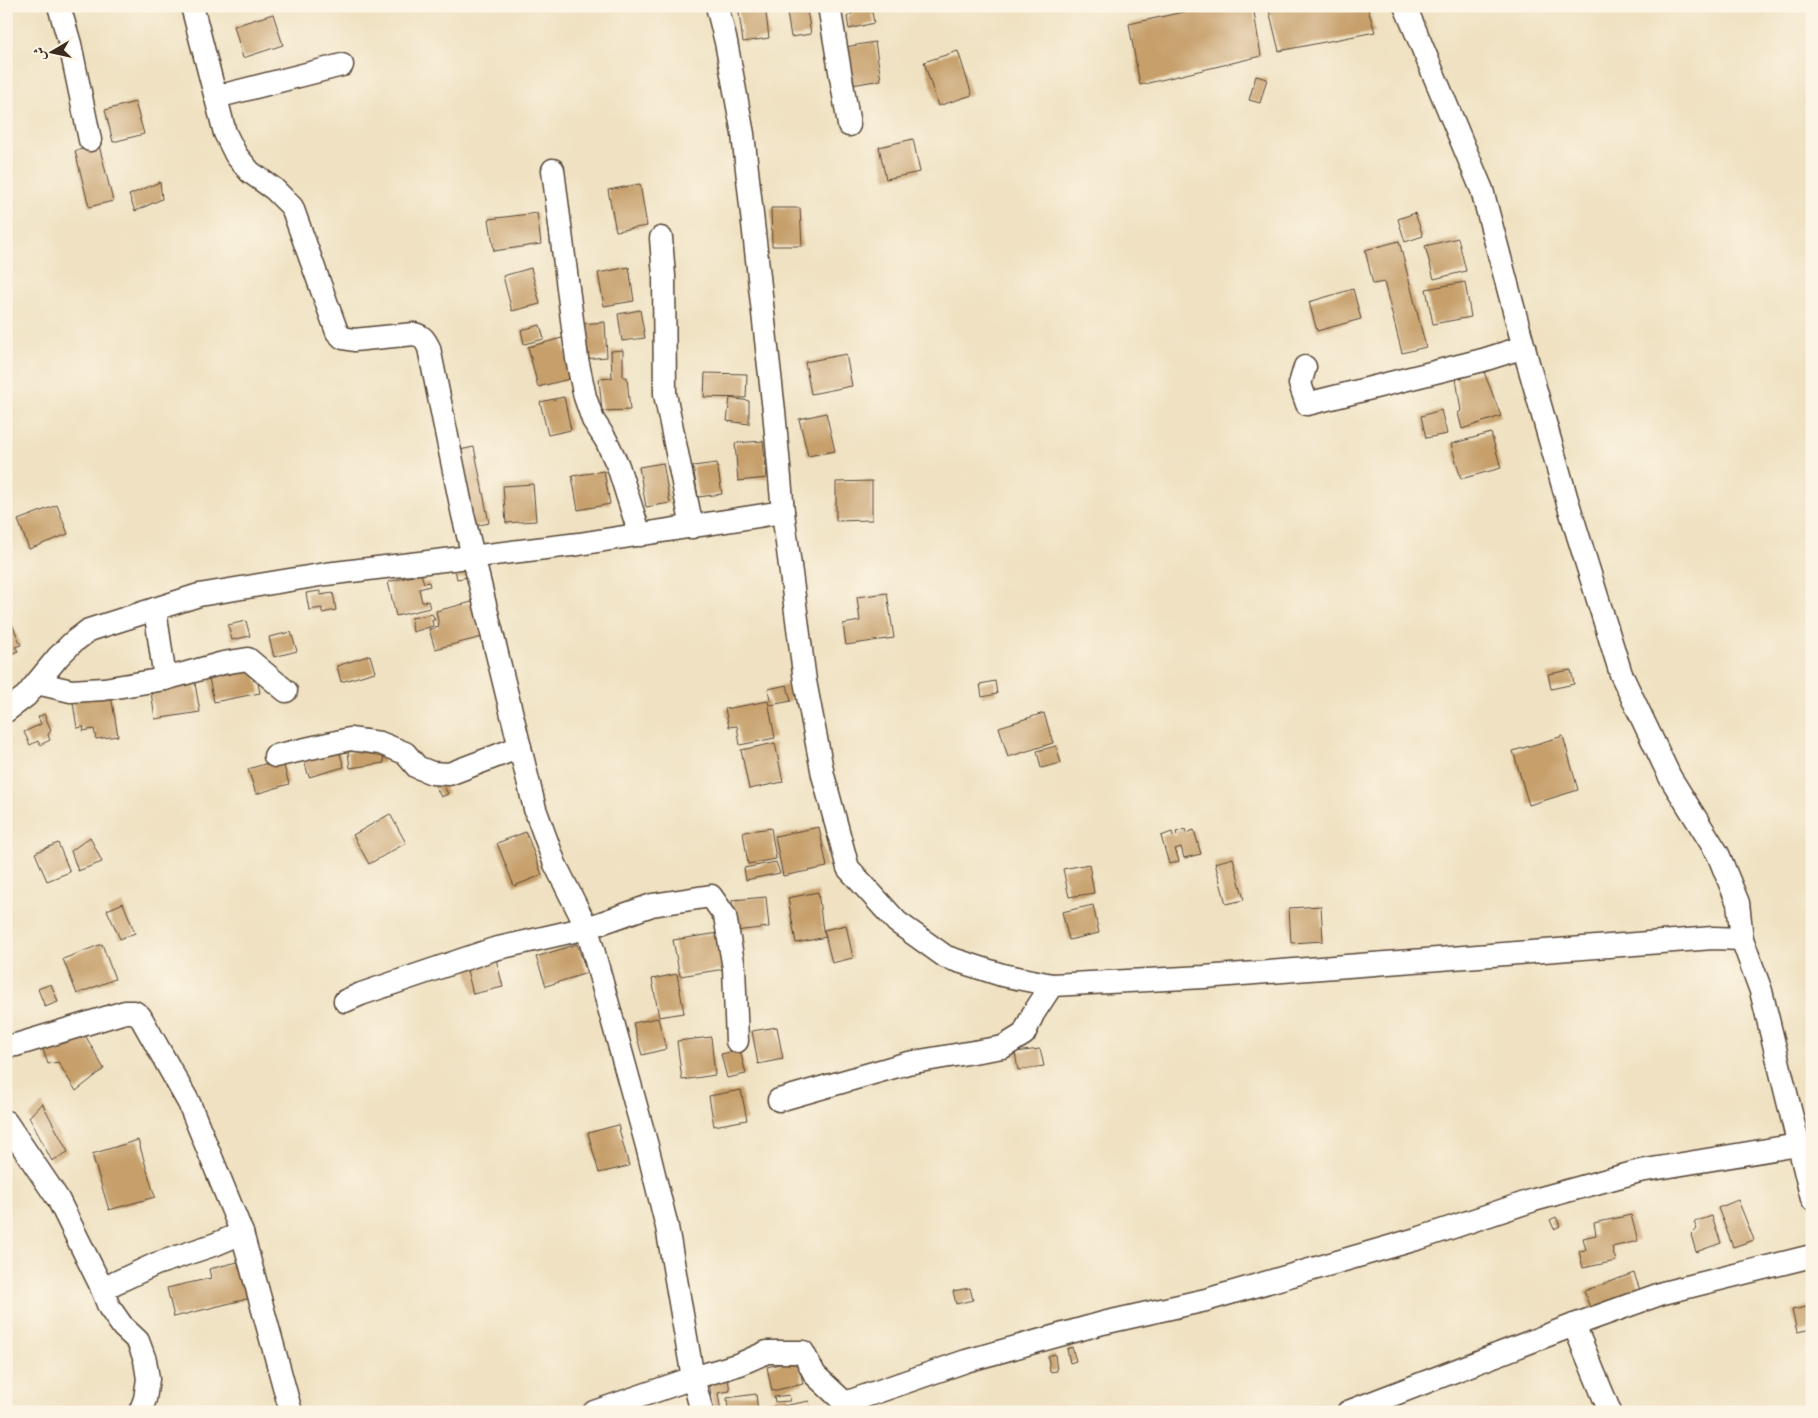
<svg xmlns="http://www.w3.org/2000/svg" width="1818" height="1418" viewBox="0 0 1818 1418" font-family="'IM FELL French Canon',Amiri,serif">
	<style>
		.building { fill: #c69f6a }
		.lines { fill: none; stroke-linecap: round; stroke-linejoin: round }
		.minor-casing { stroke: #564536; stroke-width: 25 }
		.minor { stroke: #fff; stroke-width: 22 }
	</style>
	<rect width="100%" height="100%" fill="#fcf5e5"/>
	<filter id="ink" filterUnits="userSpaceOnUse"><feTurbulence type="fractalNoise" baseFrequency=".02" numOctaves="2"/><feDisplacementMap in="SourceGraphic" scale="10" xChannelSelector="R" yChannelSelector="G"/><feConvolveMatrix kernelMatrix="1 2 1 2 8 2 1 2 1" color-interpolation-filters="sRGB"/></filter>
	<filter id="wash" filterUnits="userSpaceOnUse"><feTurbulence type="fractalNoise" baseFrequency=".0096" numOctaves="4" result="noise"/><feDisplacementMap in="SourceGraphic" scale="20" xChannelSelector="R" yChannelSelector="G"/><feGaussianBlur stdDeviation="1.12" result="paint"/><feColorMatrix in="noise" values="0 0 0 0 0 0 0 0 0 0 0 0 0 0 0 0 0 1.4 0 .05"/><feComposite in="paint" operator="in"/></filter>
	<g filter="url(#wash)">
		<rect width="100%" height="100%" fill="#efe1c1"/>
		<g id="blocks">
			<g class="building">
				<polygon points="738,6 765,6 769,38 743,42"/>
				<polygon points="852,6 871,6 874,23 849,29 847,17 853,13"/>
				<polygon points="1210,6 1253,6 1261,56 1140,85 1129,24"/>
				<polygon points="1268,6 1367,6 1375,32 1279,51"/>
				<polygon points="807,10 811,34 791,37 787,13"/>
				<polygon points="273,14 283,45 243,58 234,26"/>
				<polygon points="875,42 881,80 852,85 845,47"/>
				<polygon points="958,51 972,95 938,106 924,62"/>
				<polygon points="1256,76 1267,79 1260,103 1249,100"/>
				<polygon points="135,102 144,134 113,142 105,110"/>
				<polygon points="913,139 920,172 886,179 879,147"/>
				<polygon points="99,145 113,201 89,207 75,151"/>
				<polygon points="160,182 162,199 135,211 129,195"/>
				<polygon points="640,184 647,226 616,231 608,190"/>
				<polygon points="771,208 800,208 802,246 772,246"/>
				<polygon points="537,213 541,244 494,251 489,219"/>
				<polygon points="1415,213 1423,236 1405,242 1398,219"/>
				<polygon points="1458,238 1466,271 1434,279 1425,246"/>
				<polygon points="1399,241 1426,347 1402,353 1384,282 1373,284 1365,250"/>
				<polygon points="629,267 634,301 604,306 598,273"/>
				<polygon points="531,268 540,304 512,311 503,276"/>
				<polygon points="1465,282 1471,317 1433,324 1426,289"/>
				<polygon points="1353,289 1361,319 1317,331 1309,302"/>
				<polygon points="640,310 645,338 622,341 618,314"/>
				<polygon points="605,322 607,357 583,359 581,324"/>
				<polygon points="540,325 544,339 524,344 521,330"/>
				<polygon points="562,338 573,378 538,387 528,347"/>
				<polygon points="623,350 623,377 627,377 630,410 602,411 599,379 612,378 611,351"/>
				<polygon points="846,354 852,386 811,394 805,362"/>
				<polygon points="1484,372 1501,416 1462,429 1458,413 1461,411 1456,378"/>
				<polygon points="705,373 747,374 746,398 704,397"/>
				<polygon points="564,397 571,430 548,435 540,402"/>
				<polygon points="730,398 749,401 749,424 727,421"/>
				<polygon points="1441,410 1447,434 1426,438 1421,416"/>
				<polygon points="826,413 835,451 808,456 799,419"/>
				<polygon points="1491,433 1501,468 1461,479 1451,444"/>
				<polygon points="763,441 767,478 738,481 735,443"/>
				<polygon points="474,447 489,523 470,527 455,451"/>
				<polygon points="663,463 670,503 646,507 639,467"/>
				<polygon points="717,463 722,494 698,497 693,466"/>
				<polygon points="604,471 610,504 578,510 572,476"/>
				<polygon points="872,481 872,520 836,521 836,482"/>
				<polygon points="533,484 536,521 506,523 503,486"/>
				<polygon points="57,505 68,534 29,549 18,520"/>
				<polygon points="473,567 474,576 457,579 455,570"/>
				<polygon points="421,574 424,583 429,582 430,586 419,589 422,602 428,601 430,608 396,616 388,582"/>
				<polygon points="320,591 320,595 333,593 336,610 322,613 322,608 309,610 306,593"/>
				<polygon points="887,593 894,638 846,645 843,624 860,621 857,597"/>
				<polygon points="472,602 482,637 435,649 429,629 439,627 436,611"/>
				<polygon points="432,614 435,620 432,620 433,626 413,632 411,618"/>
				<polygon points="9,617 21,645 15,647 18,651 6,656 6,619"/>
				<polygon points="246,621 250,636 232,640 228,625"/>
				<polygon points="291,632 297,651 274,657 269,637"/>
				<polygon points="370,655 375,672 341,682 337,666"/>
				<polygon points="255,669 260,693 214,702 209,678"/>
				<polygon points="1571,670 1574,684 1551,689 1548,674"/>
				<polygon points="194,678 200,712 155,719 150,685"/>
				<polygon points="995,681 997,694 982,697 980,684"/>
				<polygon points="787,685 791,701 771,705 768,689"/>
				<polygon points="110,690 118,736 96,739 94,729 83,731 84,727 77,728 72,696"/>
				<polygon points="768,701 775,738 740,745 737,726 729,727 725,709"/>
				<polygon points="1044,713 1053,743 1008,757 999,727"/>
				<polygon points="44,714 51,730 48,735 50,740 40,745 38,741 30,745 24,732 41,724 38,717"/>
				<polygon points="1563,736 1578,790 1529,805 1513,751"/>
				<polygon points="775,743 783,782 749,789 741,750"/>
				<polygon points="337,744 344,767 309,777 302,754"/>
				<polygon points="1056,746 1061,763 1041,768 1037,751"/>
				<polygon points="382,747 384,763 350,768 348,752"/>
				<polygon points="282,759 289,784 256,794 248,769"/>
				<polygon points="441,780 448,794 441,797 434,783"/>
				<polygon points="390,814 406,843 369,864 353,835"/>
				<polygon points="819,827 827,867 783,876 775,836"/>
				<polygon points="771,828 776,859 748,864 743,832"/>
				<polygon points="1185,829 1186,833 1194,830 1201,854 1184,858 1181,847 1175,849 1179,861 1169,864 1161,836 1172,832 1173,836 1177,835 1176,832"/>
				<polygon points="526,832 542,875 514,886 497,843"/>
				<polygon points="90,837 102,862 78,871 71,851"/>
				<polygon points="58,843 70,872 47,881 35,853"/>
				<polygon points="1233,858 1244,900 1226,904 1215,863"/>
				<polygon points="776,862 780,873 746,880 744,868"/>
				<polygon points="1089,864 1094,893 1069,897 1063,869"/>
				<polygon points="818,892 823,930 826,937 796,943 788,898"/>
				<polygon points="766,897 769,927 735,931 732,900"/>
				<polygon points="123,903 135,933 120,939 107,910"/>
				<polygon points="1093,905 1099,933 1069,940 1062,912"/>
				<polygon points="1321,906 1323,941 1291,943 1289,908"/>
				<polygon points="846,925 853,958 832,963 824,930"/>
				<polygon points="719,933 725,969 680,976 673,940"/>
				<polygon points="102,944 115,979 77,994 63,959"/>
				<polygon points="577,944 587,973 546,986 536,957"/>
				<polygon points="495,955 503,987 473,994 465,962"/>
				<polygon points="677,974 684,1013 659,1017 652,979"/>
				<polygon points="51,984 58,1002 45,1007 38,989"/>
				<polygon points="658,1018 666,1049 642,1055 633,1023"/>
				<polygon points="80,1026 104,1069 76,1091 58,1062 48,1064 39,1038"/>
				<polygon points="777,1027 783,1059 758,1064 752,1031"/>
				<polygon points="711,1037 715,1075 682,1080 677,1041"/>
				<polygon points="1040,1049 1044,1066 1018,1070 1015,1052"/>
				<polygon points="740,1050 746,1074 727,1078 721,1054"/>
				<polygon points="741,1090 747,1120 714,1126 709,1096"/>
				<polygon points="42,1103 68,1152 52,1161 29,1117"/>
				<polygon points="618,1125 629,1166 599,1173 588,1133"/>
				<polygon points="138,1140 155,1197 109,1210 92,1154"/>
				<polygon points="1738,1200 1754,1240 1733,1247 1718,1208"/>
				<polygon points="1631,1215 1638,1241 1612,1247 1616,1261 1583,1268 1579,1251 1586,1250 1583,1238 1596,1235 1594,1223"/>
				<polygon points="1712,1216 1721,1243 1696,1252 1691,1235 1697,1229 1694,1222"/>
				<polygon points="1556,1217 1560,1226 1554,1229 1550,1220"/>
				<polygon points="242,1261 251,1298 174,1317 167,1288 211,1278 209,1269"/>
				<polygon points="1634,1273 1642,1296 1592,1314 1584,1291"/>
				<polygon points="970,1288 973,1300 956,1304 953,1291"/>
				<polygon points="1812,1306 1812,1329 1797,1332 1792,1310"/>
				<polygon points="1072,1347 1076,1361 1070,1363 1067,1349"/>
				<polygon points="1055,1354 1057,1371 1050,1372 1048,1356"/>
				<polygon points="798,1360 803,1384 772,1391 767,1367"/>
				<polygon points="728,1379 730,1391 718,1393 721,1412 714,1412 709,1383"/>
				<polygon points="756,1394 758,1412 728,1412 727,1398"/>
				<polygon points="789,1395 790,1401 775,1402 774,1397"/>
				<polygon points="809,1401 811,1412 784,1412 783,1406"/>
				<polygon points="775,1406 776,1412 769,1412 768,1407"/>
			</g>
		</g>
	</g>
	<g filter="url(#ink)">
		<use href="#blocks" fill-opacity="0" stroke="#564536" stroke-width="1"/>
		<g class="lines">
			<g class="minor-casing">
				<g id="minor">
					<polyline points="59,6 70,44 90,140"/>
					<path d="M192 6 225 133 236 155 250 172 274 189 292 207 337 332 343 338 354 340 414 334C423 336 425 340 429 348L463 515 535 809 555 864 587 928 647 1146 667 1227 693 1378 702 1412"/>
					<polyline points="717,6 726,42 743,134 774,411 783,512 805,681 823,775 848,868 897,922 946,957 1002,975 1052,985 1204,977 1713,938 1742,939 1761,991 1812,1199"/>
					<polyline points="829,6 849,125"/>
					<polyline points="1405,6 1482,190 1528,363 1567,500 1621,674 1670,777 1718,854 1738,903 1742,939"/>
					<polyline points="216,97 342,65"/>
					<polyline points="553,170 577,359 585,397 593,420 606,440 618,466 640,535"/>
					<polyline points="661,238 664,276 665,394 692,527"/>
					<polyline points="1305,367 1300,384 1307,404 1483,360 1524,347"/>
					<polyline points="155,609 165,679"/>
					<polyline points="37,683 71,691 104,689 165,679 223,663 248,659 286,691"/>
					<polyline points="6,711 26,696 58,657 72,643 89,630 199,595 326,574 579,544 783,512"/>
					<polyline points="275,756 350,739 380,743 405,753 417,767 432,773 449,774 520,747"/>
					<polyline points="345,1001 361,994 494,949 587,928 652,905 711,896 725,916 734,968 737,1041"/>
					<polyline points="6,1046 16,1045 125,1012 134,1012 140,1016 189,1103 242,1233 291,1412"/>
					<polyline points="779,1100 908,1063 1003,1047 1024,1034 1033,1014 1052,985"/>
					<polyline points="6,1122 58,1199 100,1284 109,1307 123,1327 138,1341 145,1360 148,1379 145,1399 140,1412"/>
					<polyline points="102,1289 156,1264 216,1244 242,1233"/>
					<polyline points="1574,1325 1610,1412"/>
					<polyline points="594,1412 693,1378 740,1364 767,1352 803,1352 815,1375 845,1403 966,1361 1103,1323 1206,1300 1420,1238 1534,1200 1640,1171 1798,1145"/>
					<polyline points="1348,1412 1574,1325 1663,1293 1812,1256"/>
				</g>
			</g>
			<use href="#minor" class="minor"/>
		</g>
	</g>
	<rect width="1818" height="1418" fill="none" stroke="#fcf5e5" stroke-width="25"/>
	<g transform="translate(52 52) rotate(261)" stroke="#fcf5e5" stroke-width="4" paint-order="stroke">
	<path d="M0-4L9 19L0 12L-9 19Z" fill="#3b2a1e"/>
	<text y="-8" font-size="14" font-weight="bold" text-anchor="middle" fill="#3b2a1e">ش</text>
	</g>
</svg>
